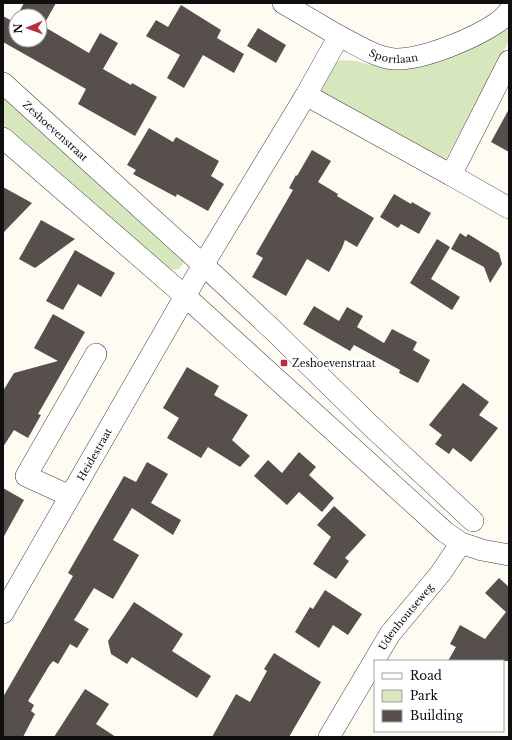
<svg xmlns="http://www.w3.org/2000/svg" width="512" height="740" viewBox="0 0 512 740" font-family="'Libre Baskerville',serif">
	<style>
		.green { fill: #d6e7bd }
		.building { fill: #574f4c }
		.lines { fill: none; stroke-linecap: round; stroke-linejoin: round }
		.minor-casing { stroke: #424242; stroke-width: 22 }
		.minor { stroke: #fff; stroke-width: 21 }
		.poi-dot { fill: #b62f41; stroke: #fff; stroke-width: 1.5 }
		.labels { text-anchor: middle; stroke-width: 4; stroke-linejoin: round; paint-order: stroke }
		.street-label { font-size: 10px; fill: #0f0f0f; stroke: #fff }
		.poi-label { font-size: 10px; fill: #0f0f0f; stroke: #fff; text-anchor: start }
	</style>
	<rect width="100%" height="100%" fill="#fefbf2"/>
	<g class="green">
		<polygon points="509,27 509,41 445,160 442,162 319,91 333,65 340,60 356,61 382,68 404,69 434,63 464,51 502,29"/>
		<polygon points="3,93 183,255 183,264 179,269 171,270 145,250 3,125"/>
	</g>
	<g class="building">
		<polygon points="24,3 56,3 43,26 89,53 100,33 118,43 103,69 131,85 132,83 157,97 135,136 78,104 86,89 3,42 3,16 14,22 16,18 16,40 40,40 40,16 17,16"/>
		<polygon points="181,5 221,30 217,38 244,54 234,73 203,55 184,88 167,78 180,55 146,36 156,20 168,27"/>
		<polygon points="258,28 286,45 276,63 247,46"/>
		<polygon points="509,109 509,152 491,142"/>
		<polygon points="149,128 173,142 176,137 219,161 211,176 224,184 208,211 177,194 176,197 133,174 136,170 127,165"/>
		<polygon points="312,150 331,161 318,182 338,194 337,196 374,218 357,247 345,240 342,248 329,272 307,259 286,296 252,277 263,258 256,254 293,190 289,188 296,175 297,176"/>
		<polygon points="3,187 32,203 3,233"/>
		<polygon points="394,194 411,204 412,202 431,213 419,234 401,224 398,228 380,217"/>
		<polygon points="41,220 75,239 35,268 19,259"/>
		<polygon points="460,233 466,237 468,234 499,253 502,264 490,283 484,267 451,249"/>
		<polygon points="437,239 450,247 431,279 460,297 452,310 410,283"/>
		<polygon points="75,250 115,273 101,297 78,284 63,310 46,301"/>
		<polygon points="314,306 339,321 347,307 363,316 357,327 384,343 392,329 417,342 413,350 430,360 418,383 399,373 400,370 354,345 350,351 303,324"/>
		<polygon points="53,314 85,332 38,414 41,415 28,438 14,430 3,447 3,391 14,373 58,361 34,348"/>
		<polygon points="187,367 219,386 214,395 248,415 232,440 250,456 240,467 208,447 201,458 167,438 179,418 163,408"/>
		<polygon points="463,383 489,402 479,415 498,428 471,462 453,448 449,454 435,444 442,435 429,425"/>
		<polygon points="299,452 316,467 309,475 334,498 322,512 299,492 287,505 254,476 268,460 282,473"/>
		<polygon points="147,462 168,474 151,503 181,520 173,535 132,508 113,540 139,555 113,599 94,588 74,620 89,629 77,648 70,644 58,664 53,661 49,666 28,701 34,705 31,711 35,714 23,737 3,737 3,697 73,576 68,573 124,476 136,482"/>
		<polygon points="3,488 24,500 3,538"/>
		<polygon points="334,506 366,535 345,558 349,561 336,579 313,564 331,537 317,525"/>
		<polygon points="499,578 509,587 509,661 448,661 456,647 450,644 460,625 485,639 506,612 485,593"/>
		<polygon points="325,590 362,614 348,635 333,625 319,648 295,632 310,607 313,609"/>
		<polygon points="134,602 183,634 172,651 211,676 197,698 132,657 127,664 111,654 108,641"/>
		<polygon points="274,653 321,682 289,737 212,737 236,694 250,702 267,671 264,669"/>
		<polygon points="85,689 109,704 96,724 116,737 54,737"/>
	</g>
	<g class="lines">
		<g class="minor-casing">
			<g id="minor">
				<polyline points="283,3 339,36"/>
				<path id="s1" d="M3 83 211 272 274 331 370 425 473 521"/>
				<polyline points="306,95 451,175 509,61"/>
				<polyline points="3,138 185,296 445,532 461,543 482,550 509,555"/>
				<polyline points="451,175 509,208"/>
				<polyline points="70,496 26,476 96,354"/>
				<path id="s2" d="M3 613 203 265 306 95 339 36C356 44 376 58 395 59 423 60 475 38 498 22 502 19 506 15 509 11"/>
				<path id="s3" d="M329 737 390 634 440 574 461 543"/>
			</g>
		</g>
		<use href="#minor" class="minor"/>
	</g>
	<rect class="poi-dot" x="280" y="359" width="8" height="8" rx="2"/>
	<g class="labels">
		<g class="street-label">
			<text dy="4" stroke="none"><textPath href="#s2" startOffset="727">Sportlaan</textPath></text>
			<text dy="4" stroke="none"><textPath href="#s1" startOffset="71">Zeshoevenstraat</textPath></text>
			<text dy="4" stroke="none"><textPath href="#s2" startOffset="183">Heidestraat</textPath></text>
			<text dy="4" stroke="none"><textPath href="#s3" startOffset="143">Udenhoutseweg</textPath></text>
		</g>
		<g class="poi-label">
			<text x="292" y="367">Zeshoevenstraat</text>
		</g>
	</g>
	<rect width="512" height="740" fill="none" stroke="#0f0f0f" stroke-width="8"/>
	<rect x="374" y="660" width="130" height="72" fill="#ffffff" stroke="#9f9f9f"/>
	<rect x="382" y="673" width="20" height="6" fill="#ffffff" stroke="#9f9f9f"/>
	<text x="410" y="680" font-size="12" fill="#0f0f0f">Road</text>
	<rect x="382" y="690" width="20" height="12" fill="#d6e7bd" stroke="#9f9f9f"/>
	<text x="410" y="700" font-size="12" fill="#0f0f0f">Park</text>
	<rect x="382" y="710" width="20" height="12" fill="#574f4c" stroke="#9f9f9f"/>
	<text x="410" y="720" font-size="12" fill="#0f0f0f">Building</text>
	<g transform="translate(28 28) rotate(268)"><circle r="19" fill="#ffffff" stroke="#9f9f9f"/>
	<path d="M0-3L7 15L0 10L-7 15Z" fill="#b62f41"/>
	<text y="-6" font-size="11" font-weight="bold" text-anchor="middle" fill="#0f0f0f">N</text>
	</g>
</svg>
